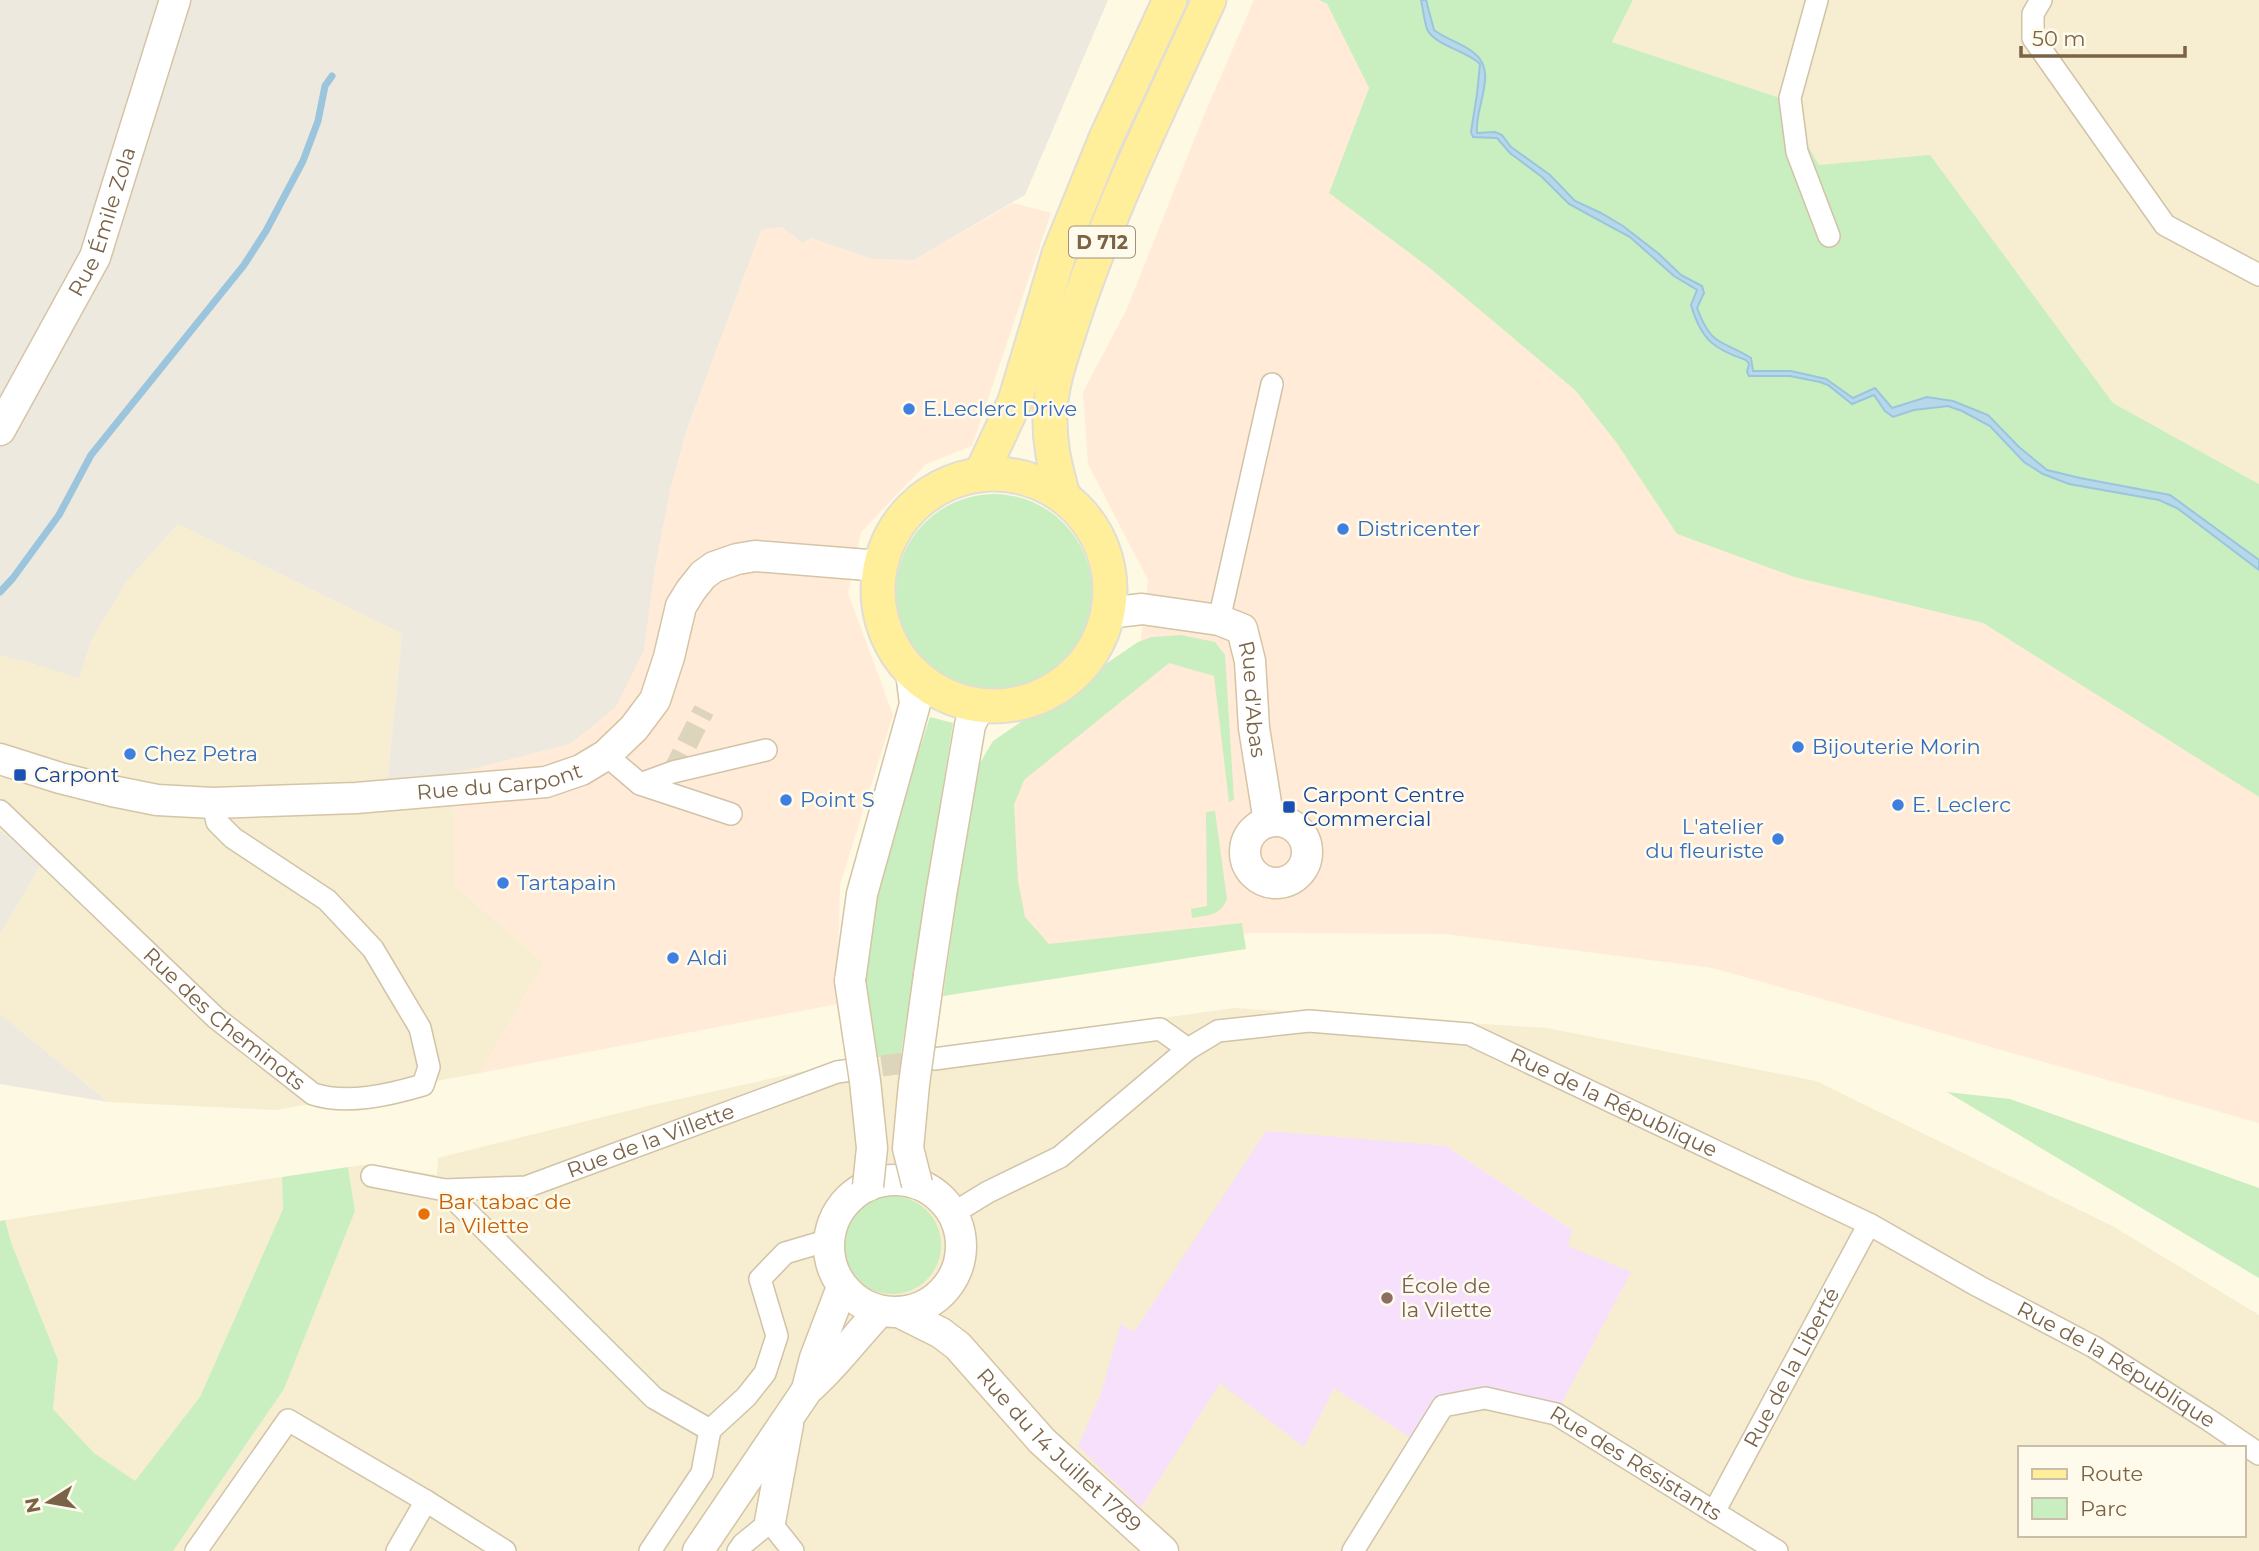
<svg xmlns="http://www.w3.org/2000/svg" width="2259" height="1551" viewBox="0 0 2259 1551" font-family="Montserrat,sans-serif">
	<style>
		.residential { fill: #f7edd1; fill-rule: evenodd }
		.commercial { fill: #ffebd7 }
		.industrial { fill: #eee9de }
		.education { fill: #f6e0fb }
		.green { fill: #c9eec0 }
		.water { fill: #b6d8ea; stroke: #9bc5dd; stroke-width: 2 }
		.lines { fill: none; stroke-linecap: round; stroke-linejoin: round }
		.stream { stroke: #9bc5dd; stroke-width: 7 }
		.street-tunnel { stroke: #ddd4bc; stroke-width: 21; stroke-dasharray: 21 10; stroke-linecap: butt }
		.street-casing { stroke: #d1c3a8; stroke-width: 24 }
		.secondary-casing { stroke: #d5c4a5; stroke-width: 33 }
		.primary-casing { stroke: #e2ddd6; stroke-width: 37 }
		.street { stroke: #fff; stroke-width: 21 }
		.secondary { stroke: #fff; stroke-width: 30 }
		.primary { stroke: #ffee9a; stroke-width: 33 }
		.secondary-bridge-casing { stroke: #d5c4a5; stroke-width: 33; stroke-linecap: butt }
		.secondary-bridge { stroke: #fff; stroke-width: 30 }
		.shop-dot { fill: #3f7fe0; stroke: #fffbec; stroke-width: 2.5 }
		.transit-dot { fill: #1a4fb4; stroke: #fffbec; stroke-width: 2.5 }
		.food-dot { fill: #e8710a; stroke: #fffbec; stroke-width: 2.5 }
		.education-dot { fill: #8d6e63; stroke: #fffbec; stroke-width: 2.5 }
		.labels { text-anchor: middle; stroke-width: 5; stroke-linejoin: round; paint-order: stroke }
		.shield { fill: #fffbec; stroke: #a29178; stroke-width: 2 }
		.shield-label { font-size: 19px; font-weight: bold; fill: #7a6346 }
		.street-label { font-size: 21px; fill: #7a6346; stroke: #fffbec }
		.shop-label { font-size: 21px; fill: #366cbe; stroke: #fffbec; text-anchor: start }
		.transit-label { font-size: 21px; fill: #164399; stroke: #fffbec; text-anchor: start }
		.food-label { font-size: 21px; fill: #c56008; stroke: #fffbec; text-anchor: start }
		.education-label { font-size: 21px; fill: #785e54; stroke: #fffbec; text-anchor: start }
	</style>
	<rect width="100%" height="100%" fill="#fef9e3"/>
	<g class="residential">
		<polygon points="1633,0 2259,0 2259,484 2113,403 1930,156 1819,165 1780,98 1612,42"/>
		<polygon points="178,524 402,634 387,783 453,774 455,886 544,963 480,1073 276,1110 108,1102 0,1014 0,934 42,863 0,830 0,656 24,661 79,679 92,639 127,581"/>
		<path d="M1234 1008 1547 1028 1816 1081 2114 1227 2259 1315V1551H173L284 1389 355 1211 348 1167 369 1164 437 1175 438 1158 643 1107 846 1062ZM2019 1448H2243V1535H2019Z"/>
		<polygon points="282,1177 283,1209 200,1397 135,1482 94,1453 53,1409 58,1360 12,1245 5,1220"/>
	</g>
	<g class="commercial">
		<polygon points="1254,0 1319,0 1327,4 1369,88 1329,193 1431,269 1575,390 1616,442 1677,534 1794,577 1983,623 2259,797 2259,1123 1713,968 1446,934 1248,933 974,973 1001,779 1138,663 1148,580 1088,464 1083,392 1126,311 1202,120"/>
		<polygon points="1013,203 1051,213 972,446 926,464 861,532 848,593 893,715 840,885 837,1004 480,1073 544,963 455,886 453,774 570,744 644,650 655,568 671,487 687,429 761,229 782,227 803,243 811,238 872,259 914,260"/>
	</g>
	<g class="industrial">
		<polygon points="0,0 1108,0 1025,195 914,260 872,259 811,238 803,243 782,227 761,230 687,429 671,487 655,568 644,650 616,707 570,744 453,774 387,784 402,634 178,524 127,581 92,639 79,679 24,661 0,656"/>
		<polygon points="0,830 42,863 0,934"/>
		<polygon points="0,1014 108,1102 0,1084"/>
	</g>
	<polygon class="education" points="1266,1131 1446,1146 1572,1230 1568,1246 1631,1272 1556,1414 1485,1398 1444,1406 1420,1444 1334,1388 1304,1447 1220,1383 1141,1508 1078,1446 1100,1396 1121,1324 1134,1332"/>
	<g class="green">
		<polygon points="1319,0 1633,0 1612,42 1780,98 1819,165 1930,155 2113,403 2259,484 2259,797 1983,623 1794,577 1677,534 1616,442 1575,390 1431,269 1329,193 1369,88 1327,4"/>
		<circle cx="994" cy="592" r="98"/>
		<polygon points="1181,635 1215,642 1225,655 1234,800 1229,802 1214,676 1169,663 1024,780 1014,805 1018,881 1025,917 1049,944 1242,923 1246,949 943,996 968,818 980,763 993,741 1138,642 1152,637"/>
		<path d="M930 717 953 723 901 1054 872 1058C865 1020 861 979 867 940 878 865 907 789 930 717Z"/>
		<path d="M1215 811 1227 899C1221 916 1208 915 1192 918L1191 909 1207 906 1206 812Z"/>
		<polygon points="1947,1092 2010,1099 2259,1188 2259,1278"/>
		<polygon points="348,1167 355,1211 284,1389 173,1551 0,1551 0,1221 5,1220 12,1245 58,1360 53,1409 94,1453 135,1481 200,1397 283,1209 282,1177"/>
		<circle cx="892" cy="1245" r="49"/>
	</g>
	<path class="water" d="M1421 0H1426L1434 30C1447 40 1462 43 1474 53 1499 72 1474 107 1477 133L1495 132 1502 135 1511 147 1550 175 1575 201 1601 213 1623 226 1659 254 1681 275 1702 286 1704 293 1697 308C1712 348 1721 339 1751 358L1753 371H1791L1826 379 1853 398 1875 388 1892 408 1927 397 1953 401 1988 415 2019 447 2047 470 2080 478 2170 495 2259 560V570L2177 508 2159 500 2069 484 2043 474 2024 462 1990 426 1962 411 1948 406 1914 410 1893 417 1885 411 1874 395 1852 404 1828 385 1820 382 1790 376H1749L1747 372 1749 364 1746 360C1713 349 1701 339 1691 305L1697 290 1674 276 1630 237 1569 204 1542 177 1510 153 1497 138 1473 137 1471 132 1477 94 1480 64C1466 50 1435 46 1427 29 1424 20 1423 9 1421 0Z"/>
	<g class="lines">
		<polyline class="stream" points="0,592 13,578 59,515 91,455 244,265 266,231 303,161 318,121 325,86 332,76"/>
		<g class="street-tunnel">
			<polyline points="673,772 704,710"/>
			<polyline points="851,1070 928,1060"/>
		</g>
		<g class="street-casing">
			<g id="street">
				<polyline points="1817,0 1790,98 1797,152 1829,236"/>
				<polyline points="2041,0 2033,14 2033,38 2165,225 2259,275"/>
				<polyline points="1219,620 1272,384"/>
				<polyline points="606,755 640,784 731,814"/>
				<polyline points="640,784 673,772 766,750"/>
				<path id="s1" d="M0 811 216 1018 313 1094C347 1105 389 1095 423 1085L429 1067 420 1028 373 949 327 900 233 838 217 822 213 803"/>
				<polyline points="934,1059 1160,1029 1188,1049"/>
				<polyline points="372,1176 445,1190 654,1398 710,1430"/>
				<path id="s2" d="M445 1190 526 1187 837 1072 851 1070"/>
				<path id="s3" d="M952 1214 988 1192 1060 1157 1188 1049 1218 1031 1309 1021 1469 1034 1869 1224 1978 1286 2094 1347 2209 1420 2259 1454"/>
				<path id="s4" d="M1714 1512 1869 1224"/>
				<polyline points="196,1551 288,1420 426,1501 505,1551"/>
				<polyline points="397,1551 426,1501"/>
				<polyline points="650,1551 702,1473 710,1430 746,1397 765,1373 777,1336 760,1279 785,1253 829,1240"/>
				<polyline points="738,1551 743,1544 770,1522 793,1551"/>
				<path id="s5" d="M1353 1551 1443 1406 1485 1398 1556 1414 1777 1551"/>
			</g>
		</g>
		<g class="secondary-casing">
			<g id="secondary">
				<path id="s6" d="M0 430 95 257 175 0"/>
				<path id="s7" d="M1108 613 1142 609 1219 620 1242 629 1250 661 1254 728 1269 822"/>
				<path id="s8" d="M0 759 60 778 112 791 157 800 213 803 356 798 546 782 581 770 606 755 634 728 655 700 669 657 681 606 691 590 703 575 714 567 737 559 755 556 880 566"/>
				<circle cx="1276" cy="852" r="31"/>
				<polyline points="929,975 941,895 970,725 979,706"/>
				<polyline points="850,981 862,894 915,704 911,672"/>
				<circle cx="895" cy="1246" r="66"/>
				<path id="s9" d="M899 1312 941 1333 958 1346 1042 1441 1163 1551"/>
				<polyline points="807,1389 815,1358 842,1287"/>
				<polyline points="770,1522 788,1424"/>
				<path d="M698 1551 807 1390C835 1366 855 1337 880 1311"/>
			</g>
		</g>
		<g class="primary-casing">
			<g id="primary">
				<polyline points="981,474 1015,401 1059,254 1106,138 1170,0"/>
				<circle cx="994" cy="590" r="116"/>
				<path d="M1063 496C1055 466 1049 445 1050 413 1051 381 1064 349 1073 320 1109 210 1161 105 1209 0"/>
			</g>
		</g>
		<use href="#street" class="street"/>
		<use href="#secondary" class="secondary"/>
		<use href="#primary" class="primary"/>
		<g class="secondary-bridge-casing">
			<g id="secondary-bridge">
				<polyline points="850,981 865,1081 872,1148 868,1186"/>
				<polyline points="917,1184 908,1148 914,1084 929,975"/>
			</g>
		</g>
		<use href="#secondary-bridge" class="secondary-bridge"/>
	</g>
	<g class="shop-dot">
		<circle cx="909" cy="409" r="7"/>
		<circle cx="1343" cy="529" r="7"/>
		<circle cx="1798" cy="747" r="7"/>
		<circle cx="130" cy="754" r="7"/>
		<circle cx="786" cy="800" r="7"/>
		<circle cx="1898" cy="805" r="7"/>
		<circle cx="1778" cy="839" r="7"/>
		<circle cx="503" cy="883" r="7"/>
		<circle cx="673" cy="958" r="7"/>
	</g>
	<g class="transit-dot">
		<rect x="13" y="768" width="14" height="14" rx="3.5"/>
		<rect x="1282" y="800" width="14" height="14" rx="3.5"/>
	</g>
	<circle class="food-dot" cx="424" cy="1214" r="7"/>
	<circle class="education-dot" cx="1387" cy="1298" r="7"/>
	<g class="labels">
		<rect class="shield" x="1069" y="226.5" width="66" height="31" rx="5"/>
		<g class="shield-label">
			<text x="1102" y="249">D 712</text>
		</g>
		<g class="street-label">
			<text dy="7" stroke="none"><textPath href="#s6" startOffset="233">Rue Émile Zola</textPath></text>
			<text dy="7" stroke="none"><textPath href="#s7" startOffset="208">Rue d'Abas</textPath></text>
			<text dy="7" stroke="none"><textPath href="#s8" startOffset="506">Rue du Carpont</textPath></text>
			<text dy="7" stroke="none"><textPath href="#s1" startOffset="306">Rue des Cheminots</textPath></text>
			<text dy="7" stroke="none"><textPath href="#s3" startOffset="737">Rue de la République</textPath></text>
			<text dy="7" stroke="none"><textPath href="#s2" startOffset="214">Rue de la Villette</textPath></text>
			<text dy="7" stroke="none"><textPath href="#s3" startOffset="1304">Rue de la République</textPath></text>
			<text dy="7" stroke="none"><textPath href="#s4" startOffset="164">Rue de la Liberté</textPath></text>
			<text dy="7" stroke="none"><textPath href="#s9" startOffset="214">Rue du 14 Juillet 1789</textPath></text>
			<text dy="7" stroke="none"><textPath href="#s5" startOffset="380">Rue des Résistants</textPath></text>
		</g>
		<g class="shop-label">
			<text x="923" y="416">E.Leclerc Drive</text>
			<text x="1357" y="536">Districenter</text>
			<text x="1812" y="754">Bijouterie Morin</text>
			<text x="144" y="761">Chez Petra</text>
			<text x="800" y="807">Point S</text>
			<text x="1912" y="812">E. Leclerc</text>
			<text x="1764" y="834" text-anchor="end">L'atelier<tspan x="1764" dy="24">du fleuriste</tspan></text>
			<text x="517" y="890">Tartapain</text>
			<text x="687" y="965">Aldi</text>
		</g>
		<g class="transit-label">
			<text x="34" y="782">Carpont</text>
			<text x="1303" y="802">Carpont Centre<tspan x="1303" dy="24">Commercial</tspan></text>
		</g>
		<g class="food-label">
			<text x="438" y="1209">Bar tabac de<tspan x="438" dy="24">la Vilette</tspan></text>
		</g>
		<g class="education-label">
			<text x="1401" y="1293">École de<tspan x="1401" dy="24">la Vilette</tspan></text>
		</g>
	</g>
	<rect x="2018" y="1446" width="228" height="91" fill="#fffbec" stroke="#cabeaa" stroke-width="2"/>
	<rect x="2032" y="1469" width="35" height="10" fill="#ffee9a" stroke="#cabeaa" stroke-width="2"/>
	<text x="2080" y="1481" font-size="21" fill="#7a6346">Route</text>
	<rect x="2032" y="1498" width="35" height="21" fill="#c9eec0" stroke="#cabeaa" stroke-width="2"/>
	<text x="2080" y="1516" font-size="21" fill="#7a6346">Parc</text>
	<g transform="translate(49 1502) rotate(259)" stroke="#fffbec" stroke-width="5" paint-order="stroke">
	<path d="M0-5L12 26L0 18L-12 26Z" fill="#7a6346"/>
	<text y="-10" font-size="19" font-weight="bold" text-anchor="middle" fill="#7a6346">N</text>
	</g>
	<path d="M2021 46v10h164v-10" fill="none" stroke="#7a6346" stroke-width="3.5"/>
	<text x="2032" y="46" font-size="21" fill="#7a6346" stroke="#fffbec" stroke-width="5" paint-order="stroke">50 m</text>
</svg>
